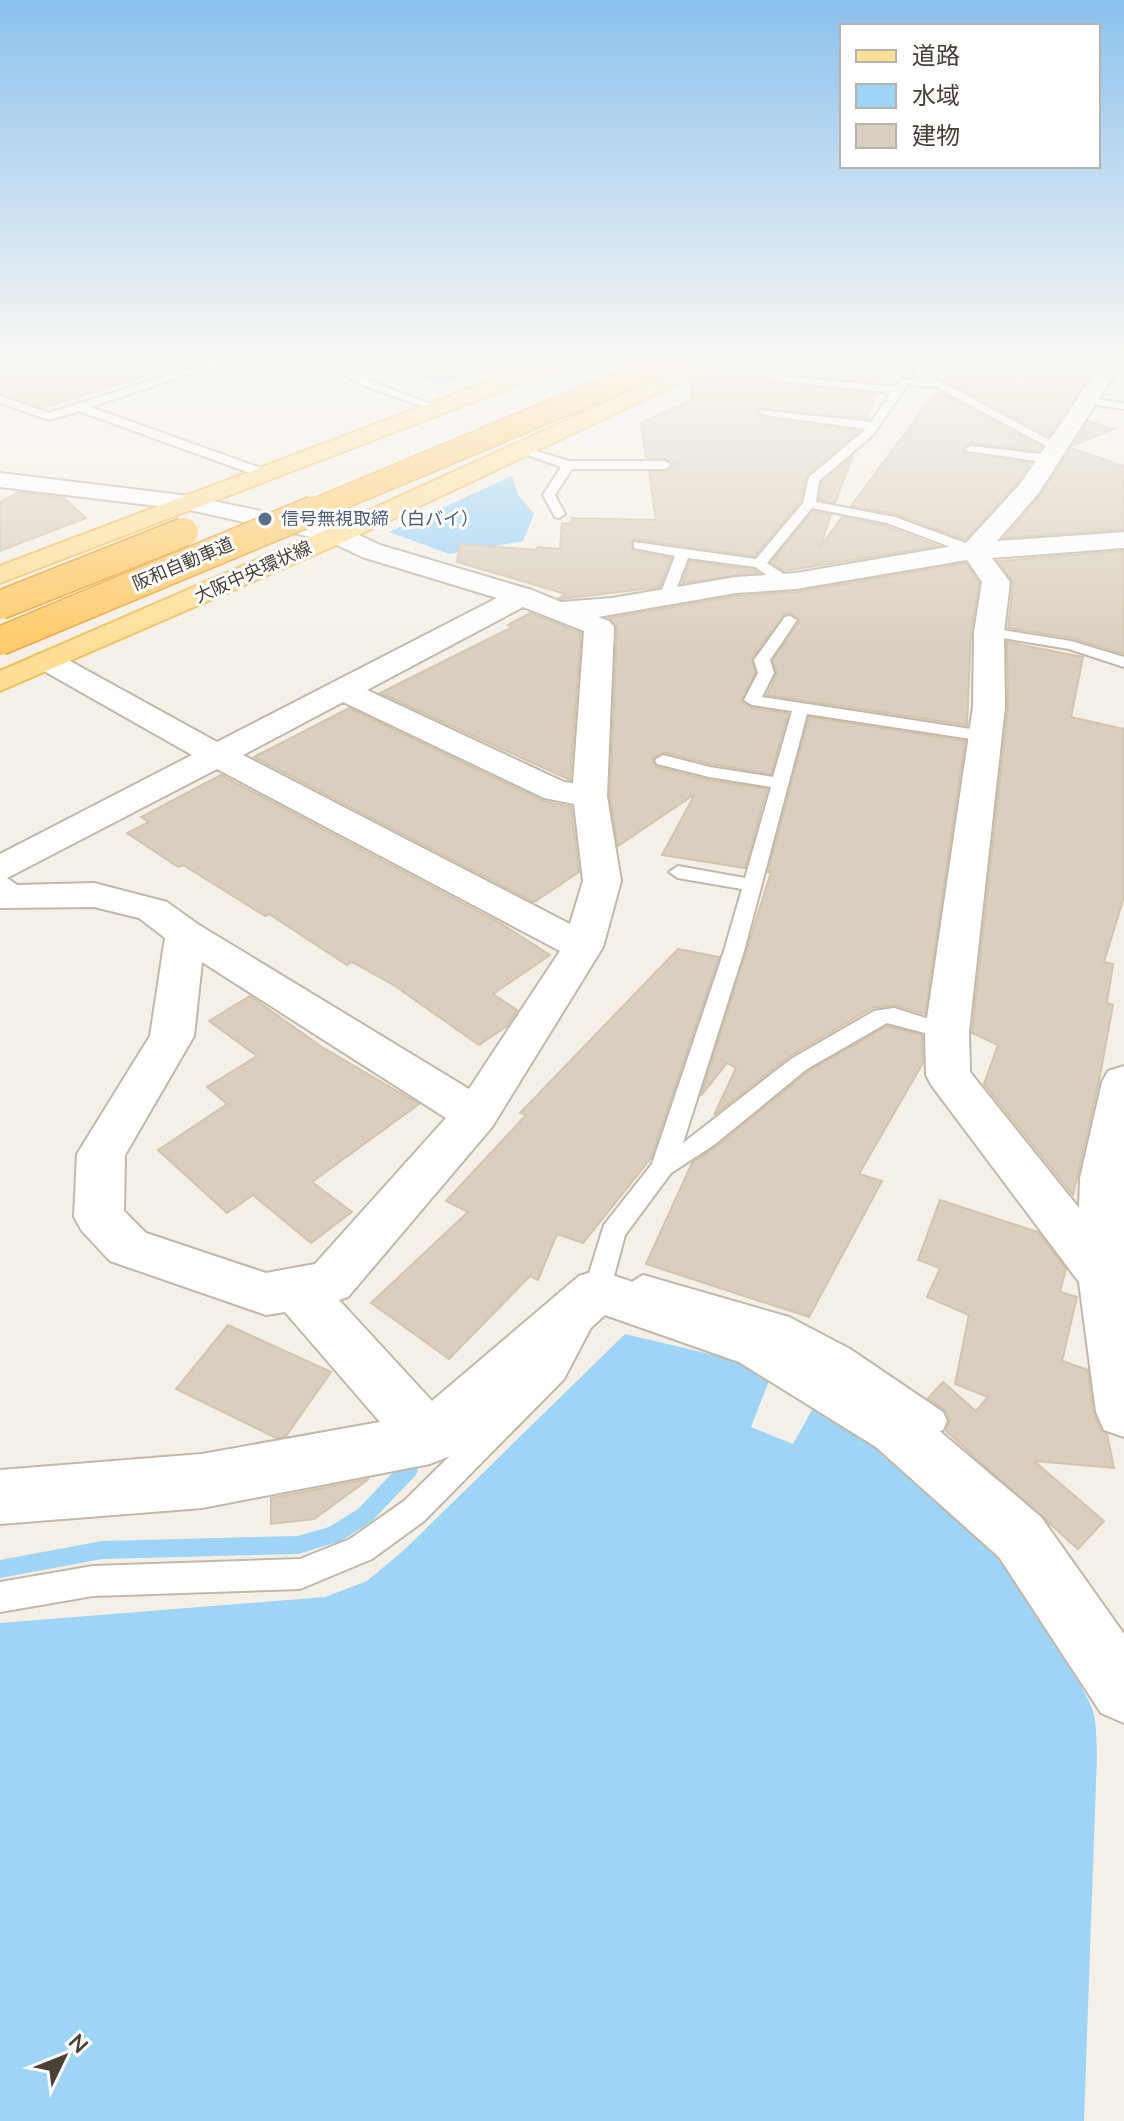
<svg xmlns="http://www.w3.org/2000/svg" width="1124" height="2121" viewBox="0 0 1124 2121" font-family="'Nunito Sans','Noto Sans JP',sans-serif">
	<style>
		.water { fill: #9ed4f6 }
		.lines { fill: none; stroke-linecap: round; stroke-linejoin: round }
		.stream { fill: #9ed4f6; fill-rule: evenodd }
		.building { fill: #dacfbe; stroke: #d3c4ae; stroke-width: 2 }
		.service-casing { stroke: #c1b8a9; stroke-width: 4 }
		.minor-casing { stroke: #c1b8a9; stroke-width: 4 }
		.primary-casing { stroke: #eec05c; stroke-width: 4 }
		.service { fill: #fff; fill-rule: evenodd }
		.minor { fill: #fff; fill-rule: evenodd }
		.primary { fill: #ffdf96; fill-rule: evenodd }
		.motorway-bridge-far1-casing { stroke: #eaa12c; stroke-width: 24; stroke-linecap: butt }
		.motorway-bridge-casing { stroke: #eaa12c; stroke-width: 31; stroke-linecap: butt }
		.motorway-bridge-far1 { stroke: #ffca68; stroke-width: 22 }
		.motorway-bridge { stroke: #ffca68; stroke-width: 28 }
		.service-dot { fill: #5c6f8a; stroke: #fff; stroke-width: 3 }
		.labels { text-anchor: middle; stroke-width: 6; stroke-linejoin: round; paint-order: stroke }
		.far-service-label { font-size: 18px; fill: #4e5e75; stroke: #fff; text-anchor: start }
		.far-street-label { font-size: 18px; fill: #494135; stroke: #fff }
	</style>
	<rect width="100%" height="100%" fill="#f5f0e7"/>
	<g class="water">
		<polygon points="377,358 513,358 442,385"/>
		<polygon points="512,476 518,495 534,514 523,541 449,554 389,532"/>
		<path d="M625 1334 735 1360 770 1378 751 1427 793 1444 817 1401C923 1475 1009 1545 1068 1662 1076 1678 1087 1695 1093 1711 1097 1724 1096 1741 1097 1754L1084 2121H0V1623L325 1597 367 1581 404 1550Z"/>
	</g>
	<g class="lines">
		<path class="stream" d="M407 1443 413 1445C418 1454 420 1466 416 1475L372 1521 341 1541 298 1554 102 1559 0 1578V1560L102 1541 298 1536 329 1527 358 1509 399 1466 398 1451 401 1445Z"/>
	</g>
	<g class="building">
		<polygon points="25,358 170,358 171,368 43,408 0,393 0,365"/>
		<polygon points="735,358 889,358 880,383 767,373 767,381 772,383 876,394 867,419 757,409 756,413 764,418 859,431 807,475 800,502 755,556 634,539 631,542 633,551 671,558 660,587 561,599 559,598 566,594 457,562 460,544 536,550 538,547 560,549 562,523 571,524 572,518 656,520 649,472 667,472 674,464 665,458 646,458 641,423 691,400 692,380"/>
		<polygon points="960,359 1033,368 1045,359 1095,367 1067,409 1060,412 1064,413 1049,436 944,380"/>
		<polygon points="936,391 1042,447 1039,451 971,443 964,446 963,451 967,454 1030,463 1018,482 965,540 896,514 851,506"/>
		<polygon points="1088,421 1114,429 1072,446"/>
		<polygon points="1071,448 1124,466 1124,529 1004,538 1040,496"/>
		<polygon points="853,456 835,503 819,500 822,483"/>
		<polygon points="19,492 64,498 86,518 0,551 0,502"/>
		<polygon points="813,511 831,515 820,547 842,517 886,526 938,546 784,571 771,562"/>
		<polygon points="1124,551 1124,654 1072,638 1008,628 1013,582 998,561"/>
		<polygon points="690,561 754,570 758,573 682,583"/>
		<polygon points="966,563 979,583 971,632 967,725 767,695 777,674 773,660 799,622 791,613 784,614 752,658 755,673 741,701 752,708 788,713 771,774 711,764 664,752 652,759 656,767 708,780 767,789 745,868 662,855 695,794 618,846 610,796 617,627 610,618 736,596 796,592"/>
		<polygon points="530,613 581,633 570,780 380,693 512,627 508,625"/>
		<polygon points="1007,642 1083,657 1071,717 1124,729 1124,897 1104,962 1113,964 1107,1003 1113,1005 1099,1081 1073,1195 984,1084 998,1045 972,1033 1008,707"/>
		<polygon points="349,708 543,801 571,807 579,872 534,902 254,757"/>
		<polygon points="809,717 965,741 925,1014 895,1005 872,1008 790,1056 714,1115 736,1068 727,1063 701,1096 771,872 768,872"/>
		<polygon points="221,775 502,924 550,955 493,994 517,1010 507,1026 479,1045 395,986 352,962 347,965 269,914 265,916 183,865 178,867 127,833 149,822 141,817"/>
		<polygon points="678,949 719,957 651,1158 583,1243 557,1234 538,1280 530,1276 449,1359 371,1303 468,1212 446,1201 526,1115 520,1113"/>
		<polygon points="250,996 322,1047 419,1104 312,1182 352,1212 311,1243 253,1195 227,1213 158,1150 227,1104 207,1087 257,1056 209,1021"/>
		<polygon points="887,1026 922,1035 923,1063 859,1174 882,1181 809,1317 646,1264 692,1163 716,1147 809,1071"/>
		<polygon points="940,1200 1038,1232 1066,1269 1060,1292 1077,1297 1062,1361 1088,1370 1093,1412 1101,1431 1107,1434 1114,1468 1034,1461 1104,1521 1078,1549 946,1431 950,1420 946,1411 928,1398 943,1382 976,1411 988,1397 955,1384 969,1315 927,1297 940,1268 918,1260"/>
		<polygon points="228,1325 331,1372 286,1436 276,1438 176,1389"/>
		<polygon points="369,1479 314,1519 271,1524 271,1498"/>
	</g>
	<g class="lines">
		<g class="service-casing">
			<g id="service">
				<polygon points="221,358 238,358 90,407 269,471 269,477 261,477 79,411 49,420 0,403 0,396 49,413"/>
				<polygon points="317,358 330,358 370,381 436,406 427,408 362,385"/>
				<polygon points="914,358 924,358 923,371 938,380 1064,448 1054,450 934,386 907,385 873,435 819,481 816,502 895,517 979,548 979,554 969,554 887,523 812,508 767,563 791,579 791,585 781,585 755,567 688,558 674,595 662,598 660,595 675,556 634,548 634,542 756,559 803,503 809,477 866,429 764,415 759,412 760,410 871,422 891,393 773,380 769,379 769,375 895,387 900,380 923,379 913,372"/>
				<polygon points="1088,398 1124,403 1124,409 1084,403 1084,399"/>
				<polygon points="971,446 1050,455 1056,459 1050,463 967,451 965,449"/>
				<polygon points="526,448 569,461 665,461 671,465 665,469 572,469 555,495 565,514 559,518 555,517 543,495 561,467 522,453 520,451"/>
				<polygon points="790,616 797,620 770,660 774,673 762,697 984,731 992,736 984,741 807,714 744,951 683,1143 791,1059 874,1011 894,1008 955,1027 958,1032 955,1037 947,1039 887,1023 807,1069 714,1145 671,1173 625,1235 610,1291 564,1379 424,1521 372,1559 300,1589 93,1596 0,1612 0,1582 93,1566 300,1559 350,1539 404,1501 544,1363 584,1290 604,1225 652,1164 724,951 742,889 678,878 669,872 678,866 745,878 771,787 709,777 657,764 655,760 663,755 710,767 773,777 792,711 752,705 744,700 758,673 754,660 785,617"/>
				<polygon points="989,628 1071,641 1124,657 1124,667 1069,649 984,635 984,629"/>
				<polygon points="643,1275 789,1317 850,1349 943,1412 947,1421 943,1430 933,1434 923,1430 830,1365 773,1334 647,1298 628,1309 619,1306 615,1298 619,1290"/>
			</g>
		</g>
		<g class="minor-casing">
			<path id="minor" d="M1105 358 1124 360 1038 494 997 541 1124 532V548L992 558 1010 582 1004 632 1005 707 969 1032 970 1072 1079 1208 1080 1178 1102 1082 1108 1071 1124 1066V1437L1104 1430 1096 1412 1079 1282 932 1086 926 1075 925 1032 973 707 974 632 982 582 967 560 796 589 736 593 598 617 609 621 614 627 607 796 621 881 603 947 492 1127 348 1297 339 1300 432 1401 579 1276 597 1270 777 1330 916 1411 1041 1517 1124 1634V1723L1101 1713 999 1557 876 1447 739 1362 605 1315 450 1456 430 1464 202 1508 0 1524V1470L202 1454 380 1422 285 1312 266 1315 110 1261 82 1231 74 1217 77 1154 150 1036 165 938 139 918 94 907 0 908V854L192 755 37 667 33 661 37 655 48 652 59 655 217 742 497 598 362 557 329 541 190 510 0 487V473L190 496 346 529 380 545 532 590 561 602 612 598 736 577 796 573 965 544 1020 484ZM523 607 584 631 573 783 564 782 367 690ZM343 702 544 798 574 804 583 881 570 924 243 755ZM217 769 560 951 469 1089 199 925 167 902 94 883 17 885 7 878ZM202 962 446 1118 315 1264 266 1273 146 1233 124 1211 125 1155 194 1036Z"/>
		</g>
		<g class="primary-casing">
			<g id="primary">
				<polygon points="550,358 580,358 577,362 0,583 0,566"/>
				<polygon points="704,358 732,358 346,541 0,691 0,671 328,529"/>
			</g>
		</g>
		<use href="#service" class="service"/>
		<use href="#minor" class="minor"/>
		<use href="#primary" class="primary"/>
		<g class="motorway-bridge-far1-casing">
			<polyline id="motorway-bridge-far1" points="309,512 677,358"/>
		</g>
		<g class="motorway-bridge-casing">
			<g id="motorway-bridge">
				<polyline points="0,605 184,532"/>
				<polyline points="0,641 314,510"/>
			</g>
		</g>
		<use href="#motorway-bridge-far1" class="motorway-bridge-far1"/>
		<use href="#motorway-bridge" class="motorway-bridge"/>
	</g>
	<linearGradient id="sky" x2="0" y2="1"><stop stop-color="#8ac1ee"/><stop offset="0.55" stop-color="#faf8f4"/><stop offset="1" stop-color="#faf8f4" stop-opacity="0"/></linearGradient>
	<rect width="1124" height="655" fill="url(#sky)"/>
	<circle class="service-dot" cx="265" cy="519" r="8"/>
	<g class="labels">
		<g class="far-service-label">
			<text x="281" y="525">信号無視取締（白バイ）</text>
		</g>
		<g class="far-street-label">
			<text transform="translate(183 564) rotate(-23)" y="6">阪和自動車道</text>
			<text transform="translate(253 572) rotate(-24)" y="6">大阪中央環状線</text>
		</g>
	</g>
	<rect x="840" y="24" width="260" height="144" fill="#ffffff" stroke="#b6b3ae" stroke-width="2"/>
	<rect x="856" y="50" width="40" height="12" fill="#ffdf96" stroke="#b6b3ae" stroke-width="2"/>
	<text x="912" y="64" font-size="24" fill="#494135">道路</text>
	<rect x="856" y="84" width="40" height="24" fill="#9ed4f6" stroke="#b6b3ae" stroke-width="2"/>
	<text x="912" y="104" font-size="24" fill="#494135">水域</text>
	<rect x="856" y="124" width="40" height="24" fill="#dacfbe" stroke="#b6b3ae" stroke-width="2"/>
	<text x="912" y="144" font-size="24" fill="#494135">建物</text>
	<g transform="translate(64 2057) rotate(47)" stroke="#ffffff" stroke-width="6" paint-order="stroke">
	<path d="M0-6L14 30L0 20L-14 30Z" fill="#494135"/>
	<text y="-12" font-size="22" font-weight="bold" text-anchor="middle" fill="#494135">N</text>
	</g>
</svg>
